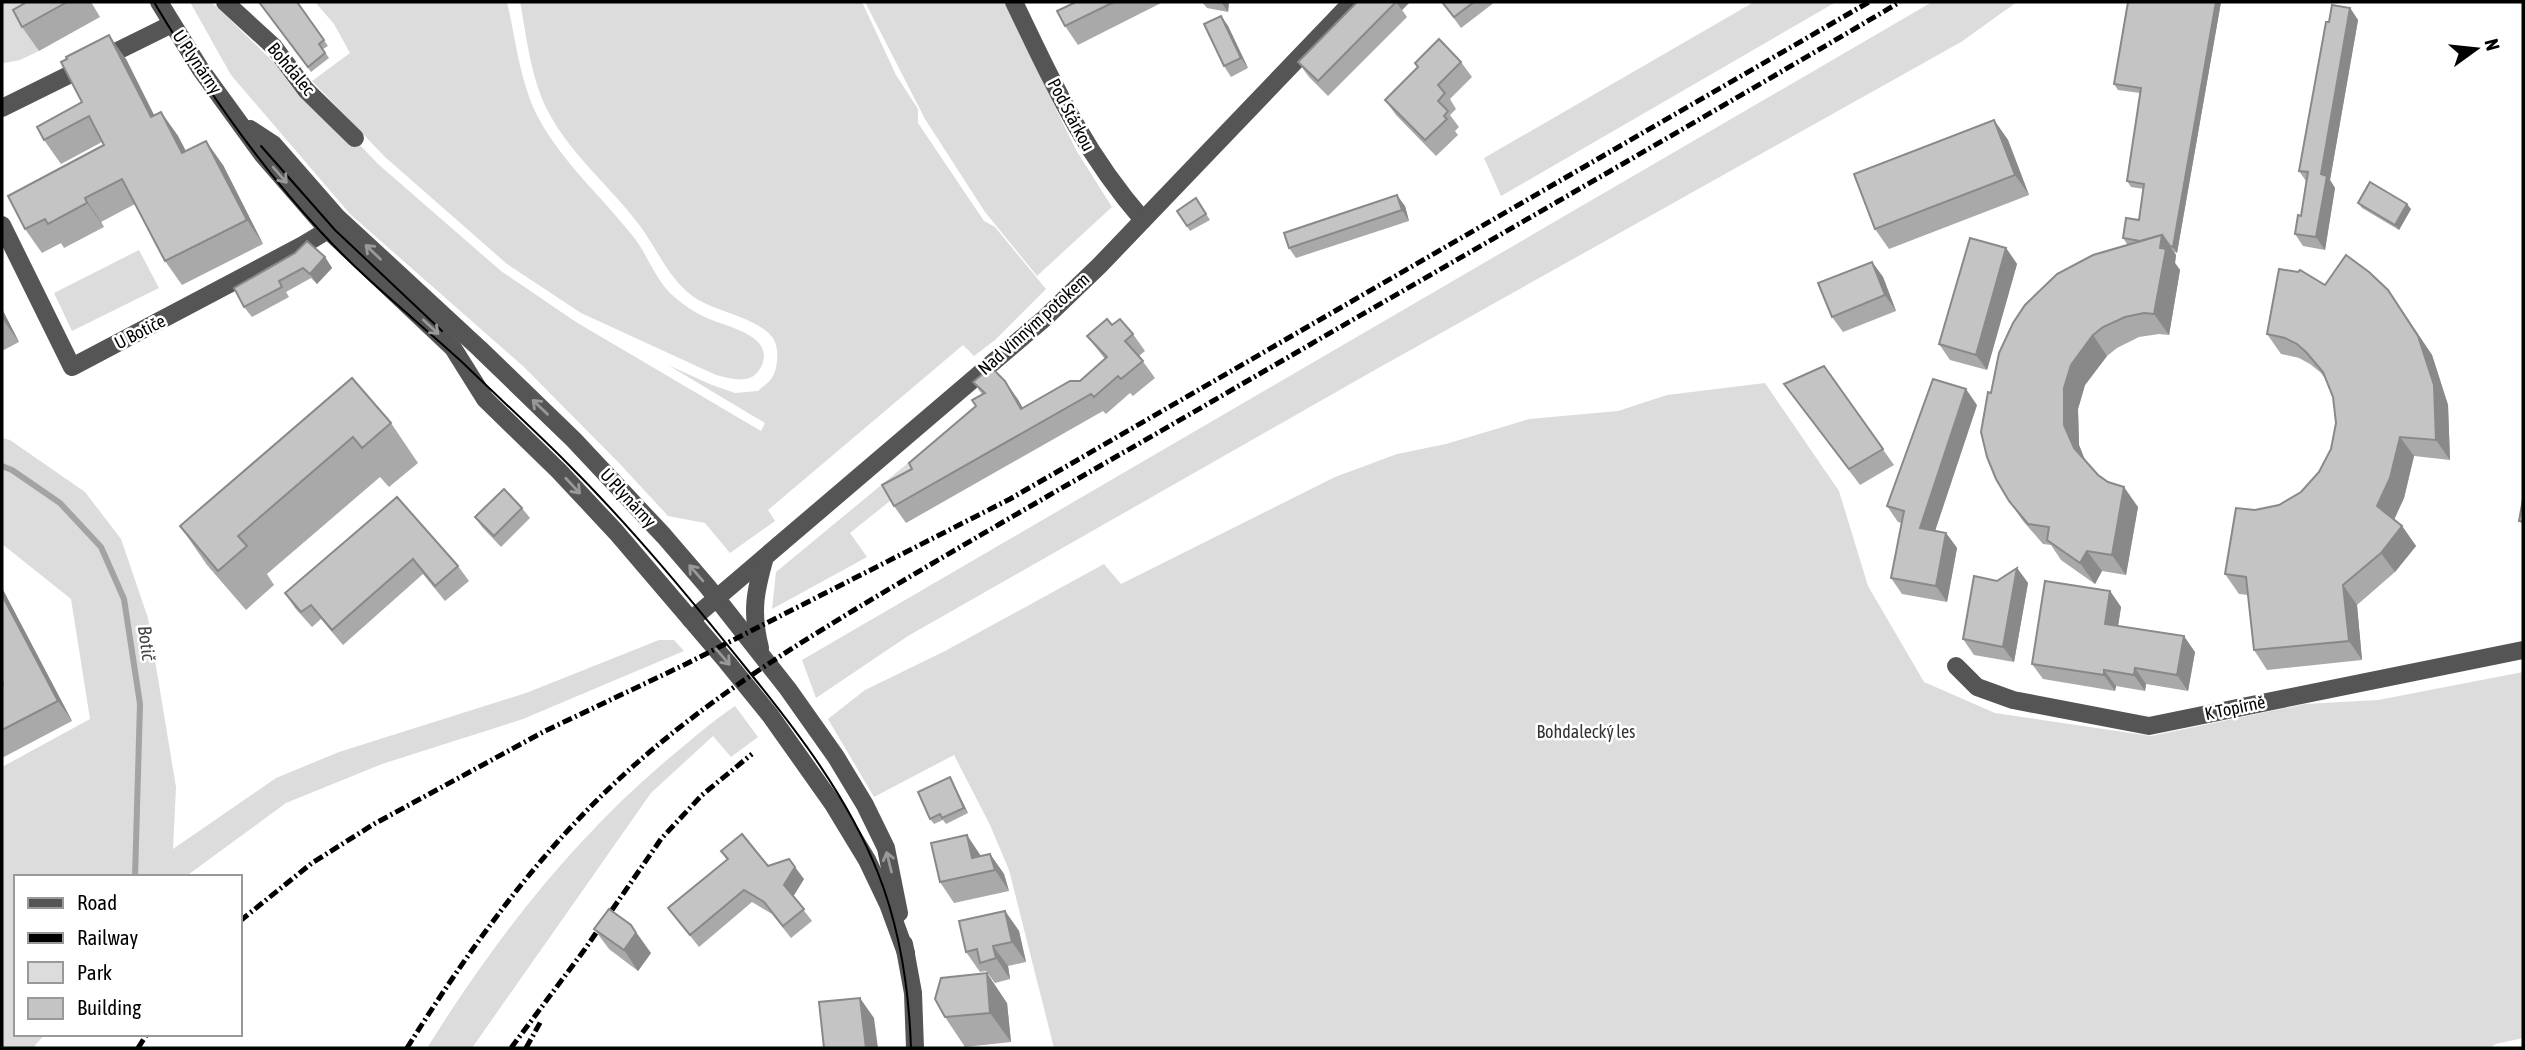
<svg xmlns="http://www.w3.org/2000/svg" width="2525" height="1050" viewBox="0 0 2525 1050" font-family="'Asap Condensed',sans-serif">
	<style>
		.green { fill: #dcdcdc }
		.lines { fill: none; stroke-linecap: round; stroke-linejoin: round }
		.stream { stroke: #a3a3a3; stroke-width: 6 }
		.minor { stroke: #555; stroke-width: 18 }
		.tram { stroke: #000; stroke-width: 2 }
		.rail { stroke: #000; stroke-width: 5; stroke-dasharray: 10 3.5 2 3.5; stroke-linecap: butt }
		.wall { fill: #a9a9a9 }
		.shaded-wall { fill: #898989 }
		.building { fill: #c4c4c4; stroke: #898989; stroke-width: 2 }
		.oneway { stroke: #999 }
		.labels { text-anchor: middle; stroke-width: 5; stroke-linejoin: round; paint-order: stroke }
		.street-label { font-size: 18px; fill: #000; stroke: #fff }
		.park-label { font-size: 18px; fill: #333; stroke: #fff }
		.water-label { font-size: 19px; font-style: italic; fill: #444; stroke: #fff }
	</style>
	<rect width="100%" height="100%" fill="#fff"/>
	<g class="green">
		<polygon points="2,2 42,2 21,20 39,51 20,60 4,63 2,63"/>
		<path d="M190 2H210L216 6 296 84 301 83 378 164 501 271 576 322 761 431 765 423 668 365 712 385 735 393 758 391C762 387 770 382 773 376 778 367 779 348 774 340 761 317 712 312 691 295 668 277 657 249 640 226 612 188 573 157 550 115 531 81 527 39 520 2H862L896 75 918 109V123L984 221 995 227 1046 289 995 340 974 356 963 345 768 510 775 521 730 553 705 523 668 516 619 463 524 367 350 214 231 75Z"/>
		<path d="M315 2H507C516 40 520 84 539 119 563 163 602 197 632 235 647 253 654 277 670 293 681 303 692 311 705 317 725 327 774 334 762 365 753 386 733 379 716 375L581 313 507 264 385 157 312 81 350 53 334 24Z"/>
		<polygon points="865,2 1004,2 1076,150 1112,207 1037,276 985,212 925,119"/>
		<polygon points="1754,2 1836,2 1501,196 1484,158"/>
		<polygon points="1932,2 2017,2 1961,42 1373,371 908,636 816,698 802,660"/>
		<polygon points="139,250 159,288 72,331 54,293"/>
		<polygon points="1765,383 1839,491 1868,586 1924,682 1995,713 2151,736 2305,704 2378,700 2523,672 2523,1038 2496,1044 2489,1048 1054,1048 1009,870 990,825 954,755 874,797 828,719 865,690 945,651 1104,564 1121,584 1335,477 1397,454 1446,444 1529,419 1618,411 1667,395"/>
		<polygon points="960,420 971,436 850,533 867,557 772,609 776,572"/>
		<polygon points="2,438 10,440 85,492 121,539 148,618 176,787 173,849 276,778 339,752 526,693 659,640 674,640 684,651 523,719 382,764 286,803 185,877 16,877 16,1034 45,1034 33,1048 2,1048 2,767 90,719 71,599 2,544"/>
		<path d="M735 706 758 737 731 757 713 736 651 793 472 1048H427C494 941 571 841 668 759 690 741 711 722 735 706Z"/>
	</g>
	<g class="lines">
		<polyline class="stream" points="2,466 12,470 60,503 101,547 124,599 140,704 135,877"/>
		<g class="minor">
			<polyline points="159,2 201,70 262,154 328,230 453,348 485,399 559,471 616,532 727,662 770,715 833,804 867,860 888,904 906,953"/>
			<polyline points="225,2 274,47 306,90 355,138"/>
			<path d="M1014 2C1053 83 1082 150 1143 220"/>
			<polyline points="2,108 172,24"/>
			<polyline points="250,129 273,144 336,216 480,349 574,440 664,536 707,586 788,689 836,757 865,805 886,848 899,913"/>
			<polyline points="2,225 72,367 303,245 328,230"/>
			<polyline points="691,620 1045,318 1100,265 1352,2"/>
			<path d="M760 648C751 612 755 592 765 557"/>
			<polyline points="1956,666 1977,687 2013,700 2149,726 2523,650"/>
			<polyline points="904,944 913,993 915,1048"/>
		</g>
		<g class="tram">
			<path d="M154 2C202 83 257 163 321 232 364 279 415 319 462 362 497 396 533 429 567 463 631 527 689 597 746 668 797 731 848 797 878 873 900 929 909 989 911 1048"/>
			<polyline points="261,146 335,230 442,331"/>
		</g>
		<g class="rail">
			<polyline points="240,921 312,863 374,824 545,731 686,664 1010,499 1869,2"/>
			<polyline points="138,1048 147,1034"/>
			<path d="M407 1048C468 951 534 858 618 780 705 699 805 639 906 579 1007 519 1109 461 1211 402 1440 269 1671 137 1900 2"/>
			<polyline points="511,1048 585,949 661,839 702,795 752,754"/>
			<polyline points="526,1048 541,1021"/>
		</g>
	</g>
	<g class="wall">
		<polygon points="27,2 91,2 100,17 39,51 22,27"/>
		<polygon points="259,2 297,2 328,46 323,49 329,58 311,72"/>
		<polygon points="1076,2 1163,2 1078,45 1065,26"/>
		<polygon points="1202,2 1229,2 1228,12 1207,8"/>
		<polygon points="1357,2 1408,2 1409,3 1402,10 1407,17 1328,96 1309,77 1298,62"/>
		<polygon points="1442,2 1495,2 1461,28"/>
		<polygon points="2128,2 2221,2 2177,253 2174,252 2176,255 2175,263 2180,270 2169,335 2159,334 2139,337 2117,348 2107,356 2085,385 2078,409 2079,445 2085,460 2098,475 2138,507 2126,575 2102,571 2095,584 2061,560 2051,545 2043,544 2023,521 2009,501 1991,393 2129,244 2127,244 2123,238 2139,220 2144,189 2131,187 2127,181 2140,93 2118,90 2114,84"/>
		<polygon points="2350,8 2358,20 2330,180 2335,188 2325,250 2303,246 2295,234 2301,216 2306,181 2299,171 2329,22"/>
		<polygon points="1221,16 1228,26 1248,68 1231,77 1224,66"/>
		<polygon points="126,59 154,115 161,112 178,136 186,151 223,165 263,244 182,285 165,261 135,204 101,222 104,227 64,248 61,243 42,253 25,229 104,145 102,142 61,164 44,140"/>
		<polygon points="1461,62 1472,77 1450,99 1456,109 1450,115 1459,127 1455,131 1458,135 1436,156 1396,115 1385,100 1418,67 1415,63"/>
		<polygon points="1994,120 2008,140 2029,195 1889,249 1875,229"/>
		<polygon points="1196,198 1210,220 1190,231 1177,211"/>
		<polygon points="2358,203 2411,209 2399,230 2362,208"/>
		<polygon points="1405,206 1409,221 1296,258 1289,248"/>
		<polygon points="2006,248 2017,264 1987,370 1950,360 1939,344"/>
		<polygon points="325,257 332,268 317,284 311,278 286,292 289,297 252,317 244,307 234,288"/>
		<polygon points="1872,262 1883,277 1896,311 1843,332 1832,317"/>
		<polygon points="2,309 19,342 2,351"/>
		<polygon points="2402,310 2432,355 2448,405 2450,460 2414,456 2404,498 2394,520 2402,526 2416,546 2395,572 2357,605 2362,660 2267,670 2254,650 2248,595 2239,594 2225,574 2255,510 2279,505 2301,492 2319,472 2331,449 2336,423 2333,397 2325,378 2320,372 2310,364 2299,358 2281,354 2267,334"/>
		<polygon points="1112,325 1133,334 1145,351 1139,356 1155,378 1133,396 1130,393 1106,414 1103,411 906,523 894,506 912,469 976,406 982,394 973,382 1017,398 1023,408 1080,381 1105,359 1087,336"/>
		<polygon points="1824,366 1894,465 1860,485 1784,384"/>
		<polygon points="352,378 391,423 418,463 389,487 380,477 267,574 274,585 246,610 207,565 180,526"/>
		<polygon points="1977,405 1935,531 1946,533 1957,548 1947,602 1902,594 1891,578 1902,523 1898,522 1887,506"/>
		<polygon points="397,497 458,566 469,581 445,601 423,574 343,645 321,619 312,627 295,608 285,593"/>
		<polygon points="522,508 530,518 501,547 482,527 475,517"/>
		<polygon points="2017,568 2028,583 2014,662 1974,655 1963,639 1997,581"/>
		<polygon points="2,588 72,721 2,758 2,685 3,684"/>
		<polygon points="2110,591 2121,607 2118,626 2195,652 2188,691 2146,684 2145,691 2116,686 2115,691 2043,679 2032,664"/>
		<polygon points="953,783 968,813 946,824 943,820 934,824 930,819"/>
		<polygon points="721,851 768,866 804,879 793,896 812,921 791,938 772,914 752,902 699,947 668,908 727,860"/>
		<polygon points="990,854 1004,874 1009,891 954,903 940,882 981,856"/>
		<polygon points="1005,911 1019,931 1026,962 1008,966 1010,979 995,983 986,971 980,972 966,952"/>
		<polygon points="594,929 651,953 638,971 609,949"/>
		<polygon points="1007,1003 1011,1042 965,1047 945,1017"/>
	</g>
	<g class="shaded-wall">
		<polygon points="1221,2 1229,2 1228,12"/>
		<polygon points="1396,2 1408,2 1409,3 1402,10"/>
		<polygon points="2216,2 2221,2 2177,253 2173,247"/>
		<polygon points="2350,8 2358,20 2330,180 2335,188 2325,250 2316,237 2321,174"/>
		<polygon points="1221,16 1228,26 1248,68 1241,58"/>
		<polygon points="109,35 126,59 167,141 151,117"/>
		<polygon points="161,112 178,136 199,177 182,153"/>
		<polygon points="1994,120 2008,140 2029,195 2015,175"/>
		<polygon points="206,141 223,165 263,244 247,220"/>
		<polygon points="1397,195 1405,206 1409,221 1402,210"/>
		<polygon points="85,198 101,222 104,227 87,203"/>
		<polygon points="2407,204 2411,209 2399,230 2395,225"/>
		<polygon points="2162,235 2176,255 2175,263 2180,270 2169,335 2154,314 2160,248"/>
		<polygon points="2006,248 2017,264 1987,370 1976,355"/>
		<polygon points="325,257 332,268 317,284 310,274"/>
		<polygon points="1872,262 1883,277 1896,311 1885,295"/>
		<polygon points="2388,290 2432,355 2448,405 2450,460 2436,440"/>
		<polygon points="2,309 19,342 2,318"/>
		<polygon points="2093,335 2107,356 2085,385 2078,409 2079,445 2088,468 2074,448 2064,425 2064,388 2071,365"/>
		<polygon points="1005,381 1017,398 1033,426 1021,409"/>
		<polygon points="1966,389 1977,405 1931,543 1920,528"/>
		<polygon points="2400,437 2414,456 2404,498 2391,526 2377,506"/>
		<polygon points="2124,487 2138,507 2126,575 2112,555"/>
		<polygon points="2402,526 2416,546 2395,572 2381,553"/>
		<polygon points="1946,533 1957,548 1947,602 1936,586"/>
		<polygon points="2087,551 2102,571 2095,584 2080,563"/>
		<polygon points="2017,568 2028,583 2014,662 2003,647"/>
		<polygon points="2343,585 2357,605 2362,660 2349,641"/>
		<polygon points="2,588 72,721 58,701 2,595"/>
		<polygon points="2110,591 2121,607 2116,639 2105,624"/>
		<polygon points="2184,636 2195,652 2188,691 2177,675"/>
		<polygon points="2135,668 2146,684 2145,691 2134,675"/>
		<polygon points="2104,670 2116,686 2115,691 2104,675"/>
		<polygon points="950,777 968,813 964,808"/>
		<polygon points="967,835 981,856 972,858"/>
		<polygon points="990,854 1004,874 1009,891 995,870"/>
		<polygon points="795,867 804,879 793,897 784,885"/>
		<polygon points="1005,911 1019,931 1026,962 1012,942"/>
		<polygon points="631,925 651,953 638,971 624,950"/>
		<polygon points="993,946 1008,966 1010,979 996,958"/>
		<polygon points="987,973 1007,1003 1011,1042 990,1013"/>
		<polygon points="860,998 874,1018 878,1048 866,1048"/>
	</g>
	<g class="building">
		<polygon points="27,2 67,2 22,27 13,10"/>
		<polygon points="259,2 297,2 324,40 319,44 325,53 308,67"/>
		<polygon points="1076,2 1114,2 1065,26 1057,11"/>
		<polygon points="1357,2 1396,2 1318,81 1298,62"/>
		<polygon points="1442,2 1474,2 1454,17"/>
		<polygon points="2128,2 2216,2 2173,247 2170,246 2162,235 2140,241 2123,238 2126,218 2139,220 2144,184 2127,181 2141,88 2114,84"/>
		<polygon points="2332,5 2350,8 2321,174 2327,176 2316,237 2295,234 2298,215 2301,216 2308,172 2299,171 2326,22 2329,22"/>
		<polygon points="1221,16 1241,58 1224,66 1204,24"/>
		<polygon points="109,35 151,117 161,112 182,153 206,141 247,220 165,261 122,179 85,198 87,203 48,224 45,219 25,229 8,196 104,145 89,116 44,140 37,127 82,102 61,62 67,59 66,57"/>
		<polygon points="1439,39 1461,62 1438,85 1445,93 1438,101 1448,111 1444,116 1447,119 1425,140 1385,100 1418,67 1415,63"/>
		<polygon points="1994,120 2015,175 1875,229 1854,174"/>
		<polygon points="2370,182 2407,204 2395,225 2358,203"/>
		<polygon points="1397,195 1402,210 1289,248 1284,233"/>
		<polygon points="1196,198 1206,214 1187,226 1177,211"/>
		<polygon points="2162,235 2160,248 2166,249 2154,314 2144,313 2125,317 2103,327 2093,335 2071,365 2064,388 2064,425 2074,448 2098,475 2108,482 2124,487 2112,555 2087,551 2080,563 2047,540 2049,527 2028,524 2009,501 1996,479 1987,457 1981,432 1988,392 1991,393 1999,353 2013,323 2025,305 2057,274 2093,255"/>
		<polygon points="1970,238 2006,248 1976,355 1939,344"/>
		<polygon points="307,241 325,257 310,274 303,268 279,281 282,287 244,307 234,288 295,253"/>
		<polygon points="2346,255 2369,272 2388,290 2418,336 2434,385 2436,440 2400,437 2390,478 2377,506 2402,526 2381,553 2343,585 2349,641 2254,650 2246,577 2225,574 2236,508 2255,510 2279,505 2301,492 2319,472 2331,449 2336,423 2333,397 2323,372 2306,352 2297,344 2285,338 2267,334 2279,269 2298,272 2300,270 2325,285"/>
		<polygon points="1872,262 1885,295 1832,317 1818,283"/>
		<polygon points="1107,319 1112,325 1120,319 1133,334 1125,341 1143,361 1121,379 1118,376 1094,397 1091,394 894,506 882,485 912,469 909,463 976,406 972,400 985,393 973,382 991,367 1005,381 1021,409 1070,381 1080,381 1107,357 1087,336"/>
		<polygon points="1824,366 1883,449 1849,469 1784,384"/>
		<polygon points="352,378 391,423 362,448 353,437 238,536 247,546 218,571 180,526"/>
		<polygon points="1933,379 1966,389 1920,528 1946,533 1936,586 1891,578 1904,511 1887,506"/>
		<polygon points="504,489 522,508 494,536 475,517"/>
		<polygon points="397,497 458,566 435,586 413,559 332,630 311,605 301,612 285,593"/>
		<polygon points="2523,499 2523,522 2519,521"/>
		<polygon points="2017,568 2003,647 1963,639 1974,576 1997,581"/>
		<polygon points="2045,581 2110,591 2105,624 2184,636 2177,675 2135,668 2134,675 2104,670 2104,675 2032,664"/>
		<polygon points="2,595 58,701 2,730 2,685 3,684 2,681"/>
		<polygon points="950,777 964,808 942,818 940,814 930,819 918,792"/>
		<polygon points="742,834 768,866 789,859 795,867 784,885 804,909 783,926 764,902 744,890 690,935 668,908 728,859 721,851"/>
		<polygon points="967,835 972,858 990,854 995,870 940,882 931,843"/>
		<polygon points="609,909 631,925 636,933 624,950 594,929"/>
		<polygon points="1005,911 1012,942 993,946 996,958 980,963 977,949 966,952 959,921"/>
		<polygon points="987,973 990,1013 945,1017 935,999 941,978"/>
		<polygon points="860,998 866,1048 824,1048 819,1002"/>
	</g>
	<defs><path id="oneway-shaft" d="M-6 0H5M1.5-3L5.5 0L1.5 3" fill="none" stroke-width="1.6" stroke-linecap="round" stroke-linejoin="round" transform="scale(1.75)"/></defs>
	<g class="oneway">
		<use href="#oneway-shaft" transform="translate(280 175) rotate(49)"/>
		<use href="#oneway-shaft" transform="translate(373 252) rotate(-136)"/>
		<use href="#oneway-shaft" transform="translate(431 327) rotate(43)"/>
		<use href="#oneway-shaft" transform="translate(540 407) rotate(-136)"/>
		<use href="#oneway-shaft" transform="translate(573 486) rotate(47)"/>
		<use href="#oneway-shaft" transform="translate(696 573) rotate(-131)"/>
		<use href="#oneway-shaft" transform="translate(723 657) rotate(49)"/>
		<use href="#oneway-shaft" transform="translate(889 862) rotate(-104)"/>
	</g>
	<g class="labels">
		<g class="street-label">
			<text transform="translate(197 62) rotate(56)" y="6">U Plynárny</text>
			<text transform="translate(291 69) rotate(50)" y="6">Bohdalec</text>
			<text transform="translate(1071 115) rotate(62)" y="6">Pod Stárkou</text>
			<text transform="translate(1034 324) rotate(-42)" y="6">Nad Vinným potokem</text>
			<text transform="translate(140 332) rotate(-27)" y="6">U Botiče</text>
			<text transform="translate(628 498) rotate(47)" y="6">U Plynárny</text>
			<text transform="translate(2235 708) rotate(-12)" y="6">K Topírně</text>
		</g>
		<g class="park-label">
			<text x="1586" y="738">Bohdalecký les</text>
		</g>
		<g class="water-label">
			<text transform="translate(147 643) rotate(82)" y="7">Botič</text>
		</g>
	</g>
	<rect width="2525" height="1050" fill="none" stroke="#000000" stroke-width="7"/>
	<rect x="14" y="875" width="228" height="161" fill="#ffffff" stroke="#999999" stroke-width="2"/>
	<rect x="28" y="898" width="35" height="10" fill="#555555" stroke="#999999" stroke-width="2"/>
	<text x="77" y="910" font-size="21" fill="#000000">Road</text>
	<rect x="28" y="933" width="35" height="10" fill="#000000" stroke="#999999" stroke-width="2"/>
	<text x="77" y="945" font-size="21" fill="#000000">Railway</text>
	<rect x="28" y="962" width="35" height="21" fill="#dcdcdc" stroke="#999999" stroke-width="2"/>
	<text x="77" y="980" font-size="21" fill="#000000">Park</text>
	<rect x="28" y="998" width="35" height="21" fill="#c4c4c4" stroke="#999999" stroke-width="2"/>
	<text x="77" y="1015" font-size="21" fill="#000000">Building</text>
	<g transform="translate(2476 49) rotate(75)" stroke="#ffffff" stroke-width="5" paint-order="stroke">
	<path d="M0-5L12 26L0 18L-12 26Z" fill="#000000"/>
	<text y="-10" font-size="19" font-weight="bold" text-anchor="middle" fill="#000000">N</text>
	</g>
</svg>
